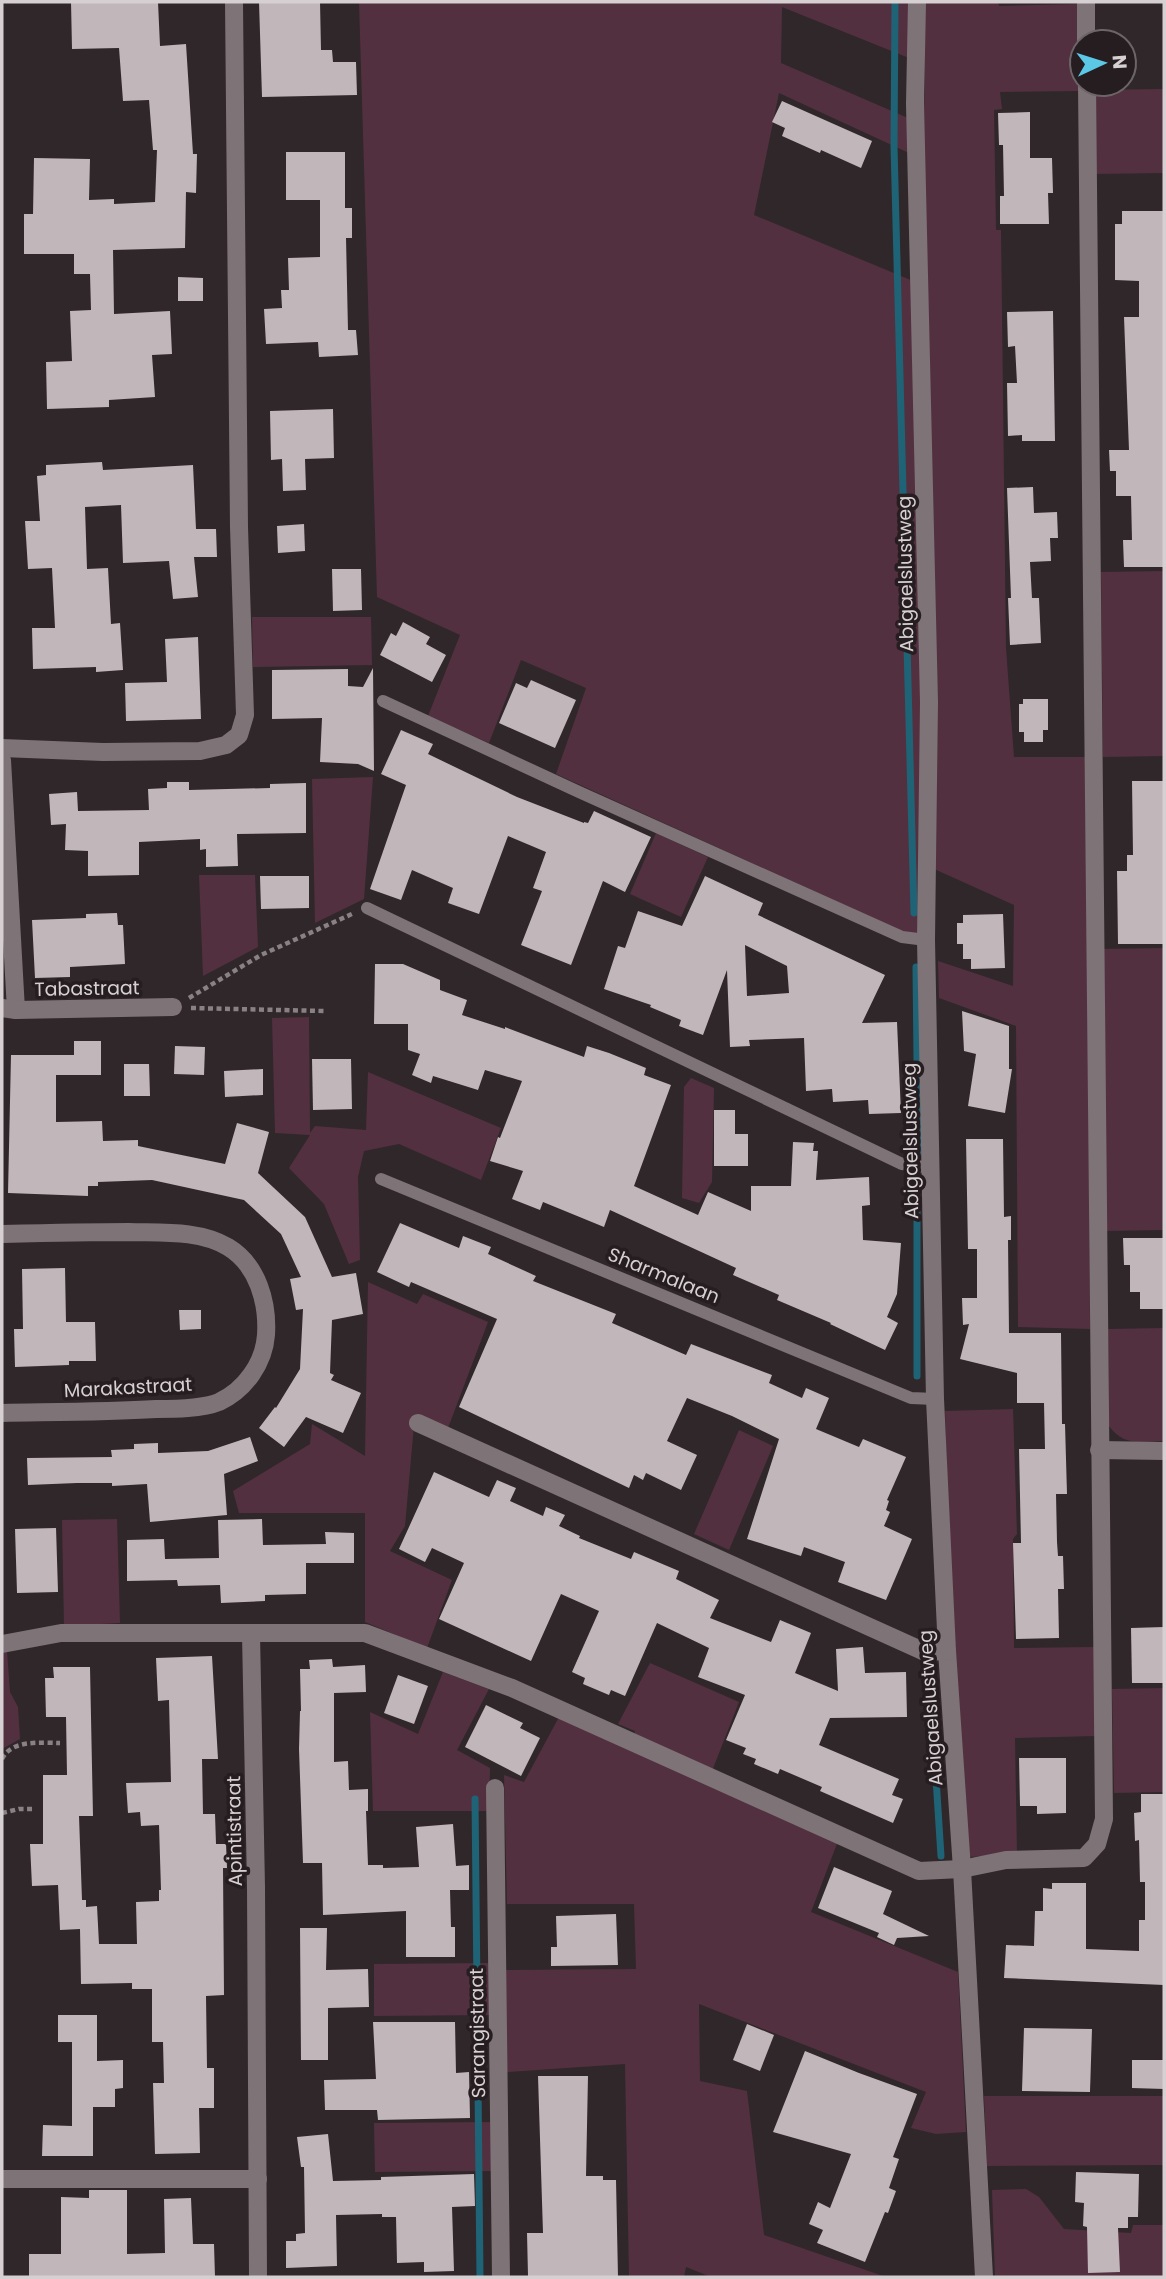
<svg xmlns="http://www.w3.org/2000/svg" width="1166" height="2279" viewBox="0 0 1166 2279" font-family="Poppins,sans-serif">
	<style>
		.green { fill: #53303f }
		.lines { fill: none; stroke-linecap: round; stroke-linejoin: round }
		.stream { stroke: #1e6476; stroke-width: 7 }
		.building { fill: #c1b6ba; fill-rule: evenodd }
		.path { stroke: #898184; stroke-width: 4.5; stroke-dasharray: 5 3.5; stroke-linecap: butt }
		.service { stroke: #7e7377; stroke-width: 12 }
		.minor { stroke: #7e7377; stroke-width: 18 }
		.labels { text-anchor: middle; stroke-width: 7; stroke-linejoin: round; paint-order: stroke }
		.street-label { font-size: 19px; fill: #d6d0d2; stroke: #261d21 }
	</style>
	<rect width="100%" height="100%" fill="#30272a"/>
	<g class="green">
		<polygon points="359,2 910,2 909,58 782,7 781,63 908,118 909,153 779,93 754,215 913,281 922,697 920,933 906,933 556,774 586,688 521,660 489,743 428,716 460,635 377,597"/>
		<polygon points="924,2 998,2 999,6 1077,4 1079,91 1000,92 1002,109 994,110 996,230 1001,230 1006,648 1014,757 1087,757 1090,1329 1018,1327 1016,1026 939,998 938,961 1013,986 1014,905 932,868 922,132 925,92"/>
		<polygon points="1164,89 1164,173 1093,174 1092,90"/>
		<polygon points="1164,571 1164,756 1103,757 1101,572"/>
		<polygon points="252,617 371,617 372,665 253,667"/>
		<polygon points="373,777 364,899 315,923 312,779"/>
		<polygon points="656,833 708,857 681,917 630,894"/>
		<polygon points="199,875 255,875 258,947 203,976"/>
		<polygon points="1164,948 1164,1230 1103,1231 1100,949"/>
		<polygon points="309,1017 310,1133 315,1126 366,1130 368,1072 501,1128 481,1180 399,1144 364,1151 358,1177 360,1260 349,1264 324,1204 289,1168 310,1135 275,1133 272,1018"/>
		<polygon points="691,1078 714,1088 712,1182 699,1203 682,1198 684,1087"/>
		<polygon points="368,1282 417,1304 423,1294 488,1322 448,1428 415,1414 405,1526 390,1551 452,1580 427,1648 365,1622 365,1513 239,1513 233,1491 310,1444 312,1424 365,1456"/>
		<path d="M1164 1328V1441C1141 1441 1124 1447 1109 1426L1108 1329Z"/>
		<polygon points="1013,1409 1017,1534 1013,1539 1014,1648 1094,1647 1096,1736 1015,1738 1017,1855 966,1857 950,1574 945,1411"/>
		<polygon points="739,1430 773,1446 729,1550 694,1534"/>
		<polygon points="117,1519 120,1623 64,1626 62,1520"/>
		<polygon points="7,1651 10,1692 18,1707 20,1739 2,1749 2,1653"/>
		<polygon points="650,1663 739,1702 712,1771 634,1736 635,1731 618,1724"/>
		<polygon points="443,1672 489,1689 457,1750 490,1768 489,1811 373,1811 370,1712 418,1734"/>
		<polygon points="1164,1688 1164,1792 1114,1793 1112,1689"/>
		<polygon points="559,1717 838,1841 811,1912 958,1972 966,2132 936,2134 911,2128 926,2092 699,2004 700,2081 747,2091 764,2235 886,2277 711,2277 686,2267 684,2277 629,2277 625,2064 507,2072 505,1970 636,1969 634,1904 507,1904 504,1775 524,1782"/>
		<polygon points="492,1963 492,2015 374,2016 374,1964"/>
		<polygon points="984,2096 1164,2096 1164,2165 987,2166"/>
		<polygon points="494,2122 494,2171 375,2172 374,2123"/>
		<polygon points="1026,2189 1039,2197 1064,2229 1131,2233 1133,2225 1164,2225 1164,2277 995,2277 992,2190"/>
	</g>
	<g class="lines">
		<g class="stream">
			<polyline points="895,2 894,146 914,913"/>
			<polyline points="916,967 918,1153"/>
			<polyline points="917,1193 917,1376"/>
			<polyline points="930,1685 941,1856"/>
			<polyline points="475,1799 480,2277"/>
		</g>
	</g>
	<g class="building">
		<polygon points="71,2 158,2 160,46 186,44 193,154 197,154 196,193 186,192 185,248 113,250 114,314 170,311 172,354 152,355 155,397 109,400 109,407 47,409 46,362 72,361 70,311 91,310 90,274 74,274 74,254 24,254 24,214 33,214 34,158 90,159 89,200 114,199 114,204 155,202 157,150 153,150 149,100 123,101 119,48 72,49"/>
		<polygon points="259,2 320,2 321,50 332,50 333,62 356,62 357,95 262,97"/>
		<polygon points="782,101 872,141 861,168 821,150 820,153 782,136 785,128 772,122"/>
		<polygon points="1030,112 1030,158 1052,158 1053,193 1048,193 1049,224 1000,224 1000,196 1004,196 1003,145 999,145 998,113"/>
		<polygon points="286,152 345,152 345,208 352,208 352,238 346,238 348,330 356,330 358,355 319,357 318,342 266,344 264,309 282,308 281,290 289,290 288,258 320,257 320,200 286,200"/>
		<polygon points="1122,211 1164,211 1164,567 1124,567 1123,540 1132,540 1131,496 1116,496 1116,471 1110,471 1109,450 1129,450 1124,317 1139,317 1139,281 1115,280 1115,224 1122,224"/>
		<polygon points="178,277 203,278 203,301 178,301"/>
		<polygon points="1053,311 1055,441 1022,441 1022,435 1008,436 1007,383 1017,383 1015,346 1008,347 1007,312"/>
		<polygon points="333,409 334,458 305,459 306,490 283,491 282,459 271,460 270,411"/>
		<polygon points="102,462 103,470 193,465 196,529 216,529 217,557 194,557 198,597 173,599 169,561 123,563 121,505 85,507 87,569 108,568 111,624 120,623 123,670 96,672 96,667 33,669 32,628 55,628 52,568 28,569 25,521 40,521 37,476 46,475 46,465"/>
		<polygon points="1033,487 1034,513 1057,512 1058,538 1050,538 1051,561 1030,562 1032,598 1039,598 1041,643 1010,645 1008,598 1011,598 1007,488"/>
		<polygon points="304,524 305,551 278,553 277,526"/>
		<polygon points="332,569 361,569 362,610 333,611"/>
		<polygon points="403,622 430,637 426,644 446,655 432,682 380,655 391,633 396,636"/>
		<polygon points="198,637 201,719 126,721 125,683 167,682 165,639"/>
		<polygon points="373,668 374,771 358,764 320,762 322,718 272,719 272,670 348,669 348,686 363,687"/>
		<polygon points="531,680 576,700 555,748 499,723 516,683 527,688"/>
		<polygon points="1023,699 1048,699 1048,730 1043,730 1043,742 1024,742 1024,732 1019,732 1019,704 1023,704"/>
		<polygon points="401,730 433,744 428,754 517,797 584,823 584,822 588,823 594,811 651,837 625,892 603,881 571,965 521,945 542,891 533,888 546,852 508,836 479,914 448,903 453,888 412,870 401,900 370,889 406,785 381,774"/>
		<polygon points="1132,781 1164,781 1164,944 1118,944 1117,871 1127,871 1127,855 1133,855"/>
		<polygon points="167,782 189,782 189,790 270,788 270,784 306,783 306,833 237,834 238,866 206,867 206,849 200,850 200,839 139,842 139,875 88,876 88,851 65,850 66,824 51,825 49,794 77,792 78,811 149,810 148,789 167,788"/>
		<polygon points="260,876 309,876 309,908 261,909"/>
		<path d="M705 876 763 903 758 915 885 975 862 1023 897 1022 901 1113 869 1114 868 1100 833 1102 832 1089 806 1091 804 1038 749 1040 750 1046 730 1047 727 970 703 1035 679 1026 681 1020 650 1007 651 1005 604 989 618 946 625 948 638 911 682 926ZM745 945 787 966 789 993 747 996Z"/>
		<polygon points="117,913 118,925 123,925 125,964 70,967 70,977 35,978 32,920 86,918 86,914"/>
		<polygon points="1003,914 1005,968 971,969 971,959 963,959 963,944 957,944 957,923 963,923 963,915"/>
		<polygon points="375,964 403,964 440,980 440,990 467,1000 462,1015 505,1029 505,1027 584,1057 587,1046 609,1053 646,1068 644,1075 671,1085 634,1186 698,1215 708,1192 751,1211 751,1186 791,1186 793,1142 814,1143 813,1151 818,1151 816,1180 869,1177 870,1205 862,1206 863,1240 901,1243 897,1294 887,1317 898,1323 885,1350 830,1324 831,1323 777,1300 779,1295 733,1275 736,1268 610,1210 604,1227 543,1202 540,1210 512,1199 523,1171 490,1161 498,1137 500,1138 522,1081 485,1070 478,1090 433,1076 431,1083 412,1075 420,1054 408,1050 408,1024 374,1024"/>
		<polygon points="962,1011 1009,1026 1009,1069 1012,1069 1005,1113 968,1106 976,1054 964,1051"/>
		<polygon points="74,1041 101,1041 101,1075 56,1075 56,1122 102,1121 103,1141 138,1140 138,1146 225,1164 237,1123 269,1132 258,1173 305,1217 332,1277 356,1273 363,1314 332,1320 330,1373 334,1375 331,1380 361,1393 343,1433 306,1417 284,1447 259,1428 275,1407 276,1408 300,1369 303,1309 296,1310 290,1279 301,1277 281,1234 244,1200 152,1180 98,1182 98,1186 88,1186 88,1196 8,1193 11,1055 74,1055"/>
		<polygon points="175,1046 205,1047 204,1075 174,1074"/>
		<polygon points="312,1059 351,1059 352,1109 313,1110"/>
		<polygon points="124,1064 149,1064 150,1096 124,1096"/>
		<polygon points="263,1069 263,1095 225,1097 224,1071"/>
		<polygon points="714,1110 735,1110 735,1134 748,1134 748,1166 714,1166"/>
		<polygon points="966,1139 1003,1139 1004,1217 1011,1216 1011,1240 1008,1240 1009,1333 1061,1333 1062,1424 1065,1424 1067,1494 1056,1494 1057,1542 1058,1556 1063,1556 1064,1589 1058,1589 1059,1638 1016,1639 1013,1543 1021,1543 1019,1449 1045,1449 1044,1403 1017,1403 1017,1373 960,1359 969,1324 963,1325 962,1298 977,1298 977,1249 968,1249"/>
		<polygon points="400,1223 459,1248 463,1236 491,1247 488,1254 536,1276 533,1281 616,1314 612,1323 686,1355 691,1344 772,1375 769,1383 802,1398 806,1388 829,1398 816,1429 859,1447 863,1439 906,1457 887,1500 889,1501 886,1510 890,1512 884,1526 912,1539 886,1600 838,1582 845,1562 804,1547 801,1556 747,1539 779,1439 732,1416 687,1398 667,1441 697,1455 681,1490 646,1473 643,1480 634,1475 629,1488 459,1407 497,1319 411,1282 409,1287 377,1272"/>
		<polygon points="1123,1238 1164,1238 1164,1309 1140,1309 1140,1292 1130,1292 1130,1265 1124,1265"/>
		<polygon points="65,1268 66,1322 95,1322 96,1361 69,1361 69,1365 15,1367 14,1329 23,1329 22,1269"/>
		<polygon points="179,1310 201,1310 201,1329 180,1330"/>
		<polygon points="250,1437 258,1461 224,1474 227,1515 150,1522 147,1484 112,1486 112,1483 77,1483 28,1485 27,1458 112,1457 111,1450 134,1449 134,1444 158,1443 158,1453 208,1451"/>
		<polygon points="434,1472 489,1497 497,1480 516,1488 510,1501 543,1516 546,1507 565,1515 559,1526 580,1536 579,1538 631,1559 634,1552 679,1571 676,1579 719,1600 710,1618 771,1642 780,1620 811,1633 795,1673 838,1691 836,1649 863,1647 865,1673 906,1672 907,1717 830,1718 819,1745 899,1779 892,1795 903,1799 893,1823 820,1791 822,1787 780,1769 778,1774 754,1764 756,1759 743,1754 746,1748 726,1740 745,1695 698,1677 709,1648 657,1623 625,1696 611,1690 609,1695 583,1684 585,1678 572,1672 599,1611 561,1594 531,1661 439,1619 464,1563 432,1548 425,1562 399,1549"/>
		<polygon points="262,1519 263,1545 326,1544 325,1532 354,1533 354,1563 306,1563 306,1594 265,1595 265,1601 221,1603 220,1585 178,1586 177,1580 127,1581 127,1540 164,1539 165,1559 219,1558 218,1520"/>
		<polygon points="56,1528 58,1592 17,1593 15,1529"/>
		<polygon points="1164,1627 1164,1683 1132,1683 1131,1628"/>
		<polygon points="212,1656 218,1759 202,1759 203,1814 215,1814 216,1844 226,1844 227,1868 223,1868 224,1995 206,1996 207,2068 214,2068 214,2108 199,2108 200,2153 155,2154 153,2083 164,2083 163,2042 152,2042 152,1989 132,1989 132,1983 81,1984 80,1929 60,1930 58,1885 32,1886 30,1844 43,1844 43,1775 67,1775 66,1717 46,1717 45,1678 54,1678 53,1667 90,1667 93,1816 79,1816 82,1900 86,1900 86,1907 97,1906 99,1944 137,1944 136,1902 159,1901 159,1890 161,1890 159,1825 141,1826 140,1812 128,1813 126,1783 171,1782 169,1700 158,1701 156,1658"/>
		<polygon points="332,1659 333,1667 365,1665 366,1692 334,1693 334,1762 348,1761 349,1790 368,1789 368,1811 366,1811 368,1865 383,1865 383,1868 419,1867 416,1827 453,1824 456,1866 469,1865 469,1890 450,1890 451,1927 455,1927 455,1957 406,1957 406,1911 323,1915 322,1863 303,1863 299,1749 300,1711 301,1711 300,1669 310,1669 309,1660"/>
		<polygon points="398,1675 428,1686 414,1724 384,1713"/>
		<polygon points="486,1705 523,1723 520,1728 540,1738 521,1776 465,1747"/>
		<polygon points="1019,1758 1066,1758 1066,1813 1037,1814 1037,1806 1020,1806"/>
		<polygon points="1141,1794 1164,1794 1164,1985 1004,1978 1006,1945 1034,1946 1035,1911 1043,1911 1043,1888 1052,1889 1052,1883 1086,1883 1086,1949 1139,1951 1139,1920 1145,1920 1145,1882 1140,1882 1139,1840 1135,1841 1134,1813 1141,1812"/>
		<polygon points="834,1867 892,1891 883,1914 929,1936 897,1938 894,1945 877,1937 879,1933 818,1908"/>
		<polygon points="616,1914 618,1965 551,1966 551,1947 557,1947 556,1916"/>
		<polygon points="300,1928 327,1928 326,1970 368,1969 369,2007 328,2008 328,2060 301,2060"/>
		<polygon points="58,2015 97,2015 97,2061 123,2060 123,2088 115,2089 115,2107 93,2107 93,2156 42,2156 43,2125 72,2126 72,2042 58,2042"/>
		<polygon points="373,2022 455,2022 456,2073 469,2072 470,2118 378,2120 377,2110 325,2110 324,2080 376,2079"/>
		<polygon points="747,2024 774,2035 760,2071 733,2060"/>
		<polygon points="1024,2028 1092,2029 1090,2092 1022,2091"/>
		<polygon points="805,2051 859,2073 917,2094 893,2157 899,2159 889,2188 896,2191 888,2213 885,2212 865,2262 817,2243 823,2230 809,2224 818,2202 830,2208 851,2154 773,2132"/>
		<polygon points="1132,2060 1164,2060 1164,2089 1132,2088"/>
		<polygon points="538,2076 588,2076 586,2176 603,2176 603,2180 616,2180 618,2277 528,2276 527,2233 543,2233"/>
		<polygon points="328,2134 333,2181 381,2180 381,2177 474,2174 475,2206 452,2207 454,2271 424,2272 424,2262 397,2263 396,2217 382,2217 382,2214 336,2215 337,2266 286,2268 286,2241 296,2241 296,2234 305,2233 304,2167 301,2167 297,2137"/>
		<polygon points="1076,2172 1139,2174 1138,2217 1128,2217 1128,2228 1118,2228 1120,2272 1088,2273 1087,2227 1083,2226 1084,2203 1075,2202"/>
		<polygon points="89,2190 127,2190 127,2254 165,2253 164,2199 191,2198 193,2244 214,2244 215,2277 29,2277 29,2254 61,2254 61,2197 89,2198"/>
	</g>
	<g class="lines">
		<g class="path">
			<polyline points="189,998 261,955 352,914"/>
			<polyline points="191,1008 324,1011"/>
			<path d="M2 1759C12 1739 41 1743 60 1743"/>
			<polyline points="2,1813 19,1809 34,1809"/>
		</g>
		<g class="service">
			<polyline points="383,701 579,792 902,937 926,940"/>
			<polyline points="367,908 902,1164 932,1168"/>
			<polyline points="381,1179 911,1398 935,1399"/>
		</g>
		<g class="minor">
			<polyline points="917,2 915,104 929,702 926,940 935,1399 947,1651 962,1869 984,2277"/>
			<polyline points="1086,2 1086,42"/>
			<polyline points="2,748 103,752 200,751 226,745 239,735 245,715 239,527 234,2"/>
			<polyline points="2,760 16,1010"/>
			<polyline points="2,1008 16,1010 173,1007"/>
			<path d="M2 1234C44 1233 87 1232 129 1232 162 1233 199 1230 228 1247 258 1265 268 1303 266 1335 264 1363 245 1390 219 1402 202 1409 174 1409 156 1409 105 1412 53 1412 2 1413"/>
			<polyline points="418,1423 925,1652 947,1651"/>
			<polyline points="1099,1450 1164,1451"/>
			<polyline points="251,1634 256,1887 258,2277"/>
			<polyline points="2,1644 61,1633 365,1633 512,1688 919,1871 962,1869 1006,1860 1084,1858 1097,1844 1104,1819 1087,84"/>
			<polyline points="495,1788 501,2277"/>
			<polyline points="2,2179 258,2179"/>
		</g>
	</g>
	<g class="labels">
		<g class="street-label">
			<text transform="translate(905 574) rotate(-91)" y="7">Abigaelslustweg</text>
			<text transform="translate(87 988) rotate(-1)" y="7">Tabastraat</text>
			<text transform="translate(910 1141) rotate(-91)" y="7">Abigaelslustweg</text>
			<text transform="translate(664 1275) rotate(22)" y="7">Sharmalaan</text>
			<text transform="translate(128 1387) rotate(-3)" y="7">Marakastraat</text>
			<text transform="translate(930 1708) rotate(-94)" y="7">Abigaelslustweg</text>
			<text transform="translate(234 1831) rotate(-91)" y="7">Apintistraat</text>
			<text transform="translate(477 2033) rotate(-91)" y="7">Sarangistraat</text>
		</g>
	</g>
	<rect width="1166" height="2279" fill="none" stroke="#d6d0d2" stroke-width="7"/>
	<g transform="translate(1103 63) rotate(86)"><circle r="33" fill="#261d21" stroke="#6c6568" stroke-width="2"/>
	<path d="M0-5L12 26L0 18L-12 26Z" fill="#5bc8e6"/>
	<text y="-10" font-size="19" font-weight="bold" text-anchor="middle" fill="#d6d0d2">N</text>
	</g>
</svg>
